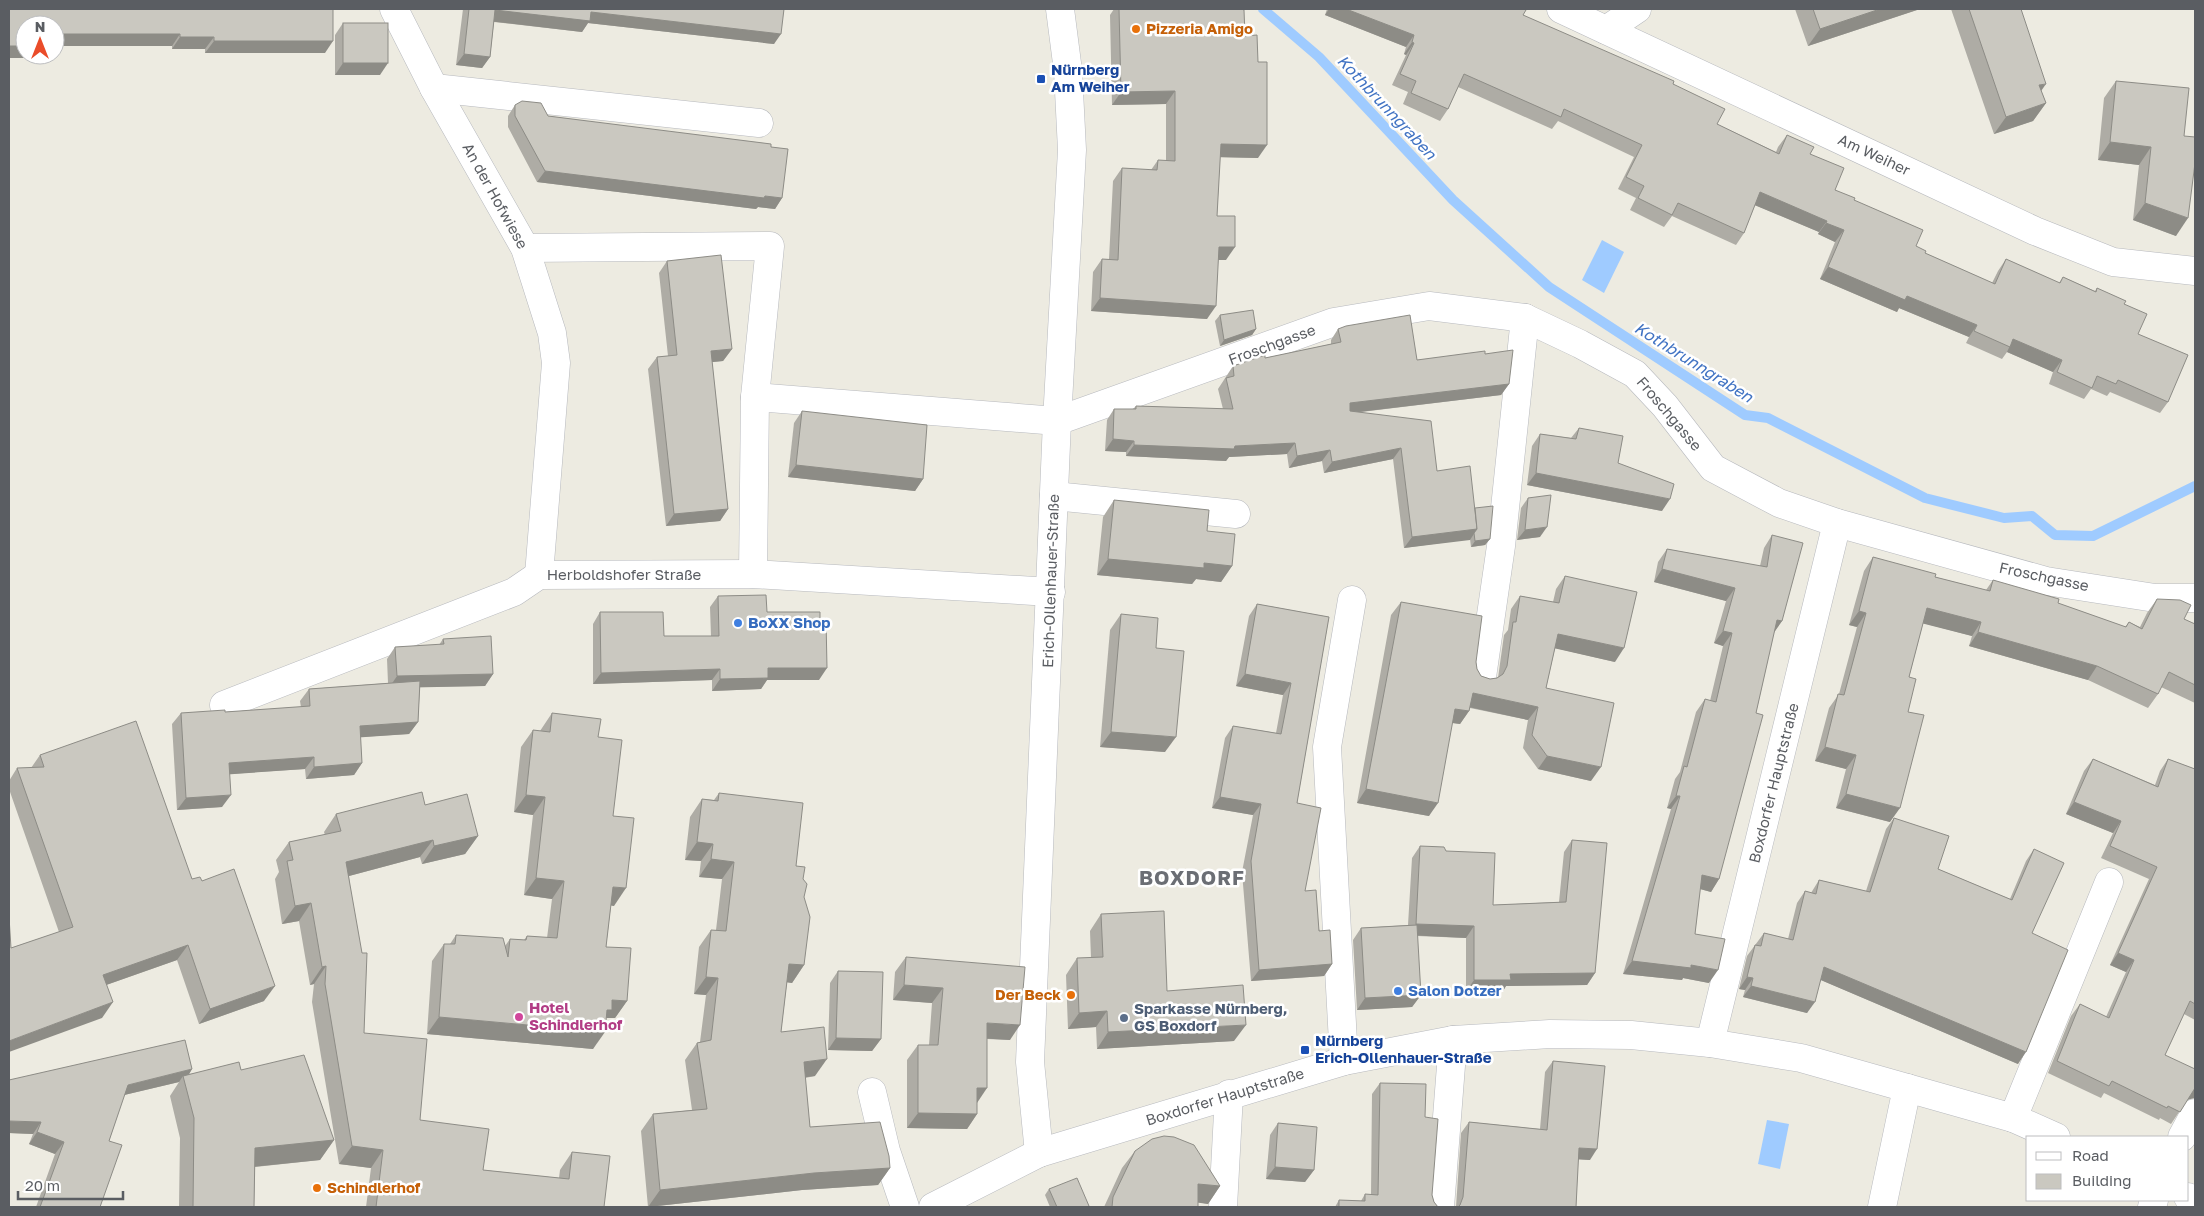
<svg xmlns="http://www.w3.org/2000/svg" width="2204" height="1216" viewBox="0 0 2204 1216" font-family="'Golos Text',sans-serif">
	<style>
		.water { fill: #9fcbff }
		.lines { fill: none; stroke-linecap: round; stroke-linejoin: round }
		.stream { stroke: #9fcbff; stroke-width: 10 }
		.minor-casing { stroke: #b7b9be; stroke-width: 29 }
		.minor { stroke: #fff; stroke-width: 28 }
		.wall { fill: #aeaca5 }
		.shaded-wall { fill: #8d8c86 }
		.building { fill: #cac8c0; stroke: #8d8c86 }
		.food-dot { fill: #e8710a; stroke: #fff; stroke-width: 2 }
		.transit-dot { fill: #1a4fb4; stroke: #fff; stroke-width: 2 }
		.shop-dot { fill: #3f7fe0; stroke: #fff; stroke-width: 2 }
		.hotel-dot { fill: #d1479c; stroke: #fff; stroke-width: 2 }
		.service-dot { fill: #5c6f8a; stroke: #fff; stroke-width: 2 }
		.labels { text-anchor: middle; stroke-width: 5; stroke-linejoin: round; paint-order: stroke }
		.food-label { font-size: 15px; font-weight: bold; fill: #c56008; stroke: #fff; text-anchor: start }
		.transit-label { font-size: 15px; font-weight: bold; fill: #164399; stroke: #fff; text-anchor: start }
		.street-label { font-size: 15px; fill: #5a5d62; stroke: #fff }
		.shop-label { font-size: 15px; font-weight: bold; fill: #366cbe; stroke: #fff; text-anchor: start }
		.hotel-label { font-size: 15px; font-weight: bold; fill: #b23c85; stroke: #fff; text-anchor: start }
		.service-label { font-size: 15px; font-weight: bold; fill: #4e5e75; stroke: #fff; text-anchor: start }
		.water-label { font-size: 16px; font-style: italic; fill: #4173c3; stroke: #fff }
		.district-label { font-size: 20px; font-weight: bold; letter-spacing: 1px; fill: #6b6e74; stroke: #fff }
	</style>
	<rect width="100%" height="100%" fill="#edebe1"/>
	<g class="water">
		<polygon points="1602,240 1624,252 1604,293 1582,280"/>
		<polygon points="1767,1120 1789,1124 1780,1169 1758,1164"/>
	</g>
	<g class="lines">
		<polyline class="stream" points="1263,9 1319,57 1453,200 1549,287 1745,415 1768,418 1925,498 2004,518 2032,516 2055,535 2093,536 2195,486"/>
		<g class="minor-casing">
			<g id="minor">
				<polyline points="394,9 434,88 525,248 552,333 556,363 539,575"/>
				<polyline points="1561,9 2035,231 2113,262 2195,271"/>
				<polyline points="1606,30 1637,9"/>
				<polyline points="434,88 759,123"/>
				<polyline points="525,248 770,246 755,397"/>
				<polyline points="1054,496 1236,514"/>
				<polyline points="753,574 755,397 1057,421 1334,322 1429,306 1525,318 1580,344 1635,374 1665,406 1713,468 1779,503 1837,523 2046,581 2155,598 2195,598"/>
				<polyline points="1482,677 1501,546 1525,318"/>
				<polyline points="224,705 514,592 539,575 753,574 1051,592"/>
				<polyline points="1710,1043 1837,523"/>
				<polyline points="1344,1061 1327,747 1352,600"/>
				<polyline points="872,1092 886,1151 905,1207"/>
				<polyline points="2013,1118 2109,882"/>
				<polyline points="2182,1137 2195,1113"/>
				<polyline points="1039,1153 1030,1062 1057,421 1072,150 1068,71 1060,9"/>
				<polyline points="2188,1197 2195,1201"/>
				<polyline points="933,1207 1039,1153 1344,1061 1453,1040 1550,1034 1631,1035 1710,1043 1801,1058 2013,1118 2056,1137"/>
				<polyline points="1223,1207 1229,1094"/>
				<polyline points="1440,1207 1453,1040"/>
				<polyline points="1882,1207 1907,1088"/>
				<polyline points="2152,1207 2154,1200"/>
			</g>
		</g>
		<use href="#minor" class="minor"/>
	</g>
	<g class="wall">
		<polygon points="9,9 325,53 205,53 205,49 172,49 172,46 55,46 55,25 25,55 37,55 35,58 9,58"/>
		<polygon points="463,9 784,9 774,44 588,23 582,32 494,22 490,57 482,68 456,65"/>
		<polygon points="1114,9 1242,9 1258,158 1220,157 1217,216 1226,260 1218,260 1207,319 1091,311 1093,272 1102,259 1109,259 1113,181 1122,168 1151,170 1158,160 1166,161 1166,104 1112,105 1110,15"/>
		<polygon points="1327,9 1524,9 1523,15 1673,84 1717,124 1776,152 1778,147 1787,135 1810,154 1835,190 1854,200 1925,253 1992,283 1998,271 2006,259 2059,283 2063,277 2095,291 2097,288 2124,304 2168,402 2160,413 2110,392 2107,396 2091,389 2084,399 2049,384 2053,372 2007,352 2002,359 1966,343 1969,337 1899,308 1897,312 1820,279 1835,242 1818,234 1819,232 1755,205 1744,233 1736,245 1672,216 1664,227 1630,210 1636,198 1618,189 1634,157 1558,121 1552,129 1458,87 1448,109 1440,121 1403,104 1408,92 1392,85 1406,55 1404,54 1406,47 1325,15"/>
		<polygon points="1795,9 1920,9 1808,46"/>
		<polygon points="1951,9 2021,9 2041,90 2046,103 2033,121 1994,134"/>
		<polygon points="343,23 380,75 335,75 335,35"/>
		<polygon points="2116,81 2184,136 2176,236 2133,220 2139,165 2098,160 2104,98"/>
		<polygon points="515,105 548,116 771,147 782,198 775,209 758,207 756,209 537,182 508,127 508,116"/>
		<polygon points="667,261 732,349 723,361 712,362 728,509 720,521 666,526 648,369 657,357 668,356 659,273"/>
		<polygon points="1220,315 1256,329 1252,335 1220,346 1215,321"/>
		<polygon points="1338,329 1417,360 1485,354 1509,384 1501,395 1361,412 1437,471 1475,508 1490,539 1485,545 1471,547 1470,539 1404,548 1393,459 1324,473 1322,461 1289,468 1287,454 1229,457 1226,461 1126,456 1126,452 1105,451 1107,420 1114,409 1133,409 1136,406 1223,409 1218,389 1233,366 1265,358 1331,344 1331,340"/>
		<polygon points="802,411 923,479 915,491 788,477 794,423"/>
		<polygon points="1579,428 1618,463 1662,511 1527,485 1532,446 1540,434 1571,438"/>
		<polygon points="1528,498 1540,537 1517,540 1521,508"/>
		<polygon points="1114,500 1207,531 1232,566 1221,582 1196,579 1192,584 1097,575 1103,517"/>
		<polygon points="1772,535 1782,621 1774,632 1756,713 1719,879 1711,892 1700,889 1695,934 1709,983 1683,978 1682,980 1623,974 1671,809 1667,808 1675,779 1680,772 1696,712 1705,699 1710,701 1723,646 1714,643 1726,601 1654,582 1658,562 1667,549 1760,566 1764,548"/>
		<polygon points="1873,557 1935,577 1986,590 1993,580 2125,627 2129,622 2140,627 2147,613 2157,599 2184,619 2195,624 2195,703 2161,687 2158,694 2148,708 2088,680 1969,646 1972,636 1923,623 1909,677 1908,712 1890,822 1836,808 1846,769 1815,761 1829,708 1839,694 1857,627 1849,625 1864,571"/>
		<polygon points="1565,576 1615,662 1555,648 1546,688 1591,781 1538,769 1523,748 1528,720 1470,708 1469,711 1460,724 1452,723 1429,816 1357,803 1391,615 1401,602 1476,662 1477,669 1481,676 1490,679 1497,678 1498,678 1504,635 1508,630 1511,609 1520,596 1553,602 1556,589"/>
		<polygon points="718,596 767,612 819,680 767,680 761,689 712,691 712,680 593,684 593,624 600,612 664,636 711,636 710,607"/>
		<polygon points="1257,604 1329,617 1297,803 1305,891 1332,964 1324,976 1251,981 1242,872 1253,815 1212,808 1225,738 1233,726 1276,733 1283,695 1236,686 1249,616"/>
		<polygon points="1121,614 1156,648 1165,752 1100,747 1110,630"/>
		<polygon points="443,639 493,674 485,686 420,687 418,722 409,734 360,737 362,763 354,775 306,779 305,769 229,774 222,807 177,810 172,724 181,713 225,712 301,707 300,701 309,689 388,683 387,659 395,647 439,645"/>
		<polygon points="552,713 598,737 613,816 614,906 611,905 606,947 627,1001 615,1018 606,1018 593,1049 427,1034 432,961 444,944 450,944 456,935 505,946 510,939 524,940 527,936 547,938 552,899 524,895 533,815 514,812 521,747 533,730 540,731"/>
		<polygon points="40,755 192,879 202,881 264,1001 199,1024 177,960 106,985 102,1018 11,948 59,932 9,789 9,781 17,768 31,768"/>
		<polygon points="2093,759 2155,785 2160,771 2168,759 2195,769 2195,1020 2184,1014 2165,1055 2194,1097 2187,1100 2171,1124 2160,1118 2159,1120 2104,1093 2101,1098 2048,1073 2071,1016 2080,1004 2106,1017 2126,972 2110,965 2149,879 2101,858 2113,833 2066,814 2084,771"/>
		<polygon points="719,793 796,866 803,879 804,897 804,965 792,983 787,982 781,1032 815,1076 805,1078 810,1127 890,1168 878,1185 802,1190 648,1207 641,1131 653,1114 692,1110 685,1060 697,1043 700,1042 706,995 694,994 699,947 711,930 716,930 722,879 699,877 701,861 685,860 690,817 702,799 714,800"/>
		<polygon points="425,805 478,836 465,854 422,864 420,857 349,876 364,1033 420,1120 483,1170 559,1178 560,1170 572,1152 604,1207 366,1207 371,1168 339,1164 312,1002 314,984 310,985 299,921 282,924 275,879 279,872 276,860 289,842 325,835 324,832 336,814"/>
		<polygon points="1894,818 1938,869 2010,899 2026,861 2034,849 2032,933 2018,1064 1821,980 1807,1013 1743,997 1745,990 1739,989 1747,956 1764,933 1788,939 1797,903 1805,891 1811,893 1819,880 1866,891 1886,829"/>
		<polygon points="1572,840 1595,973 1587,985 1506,986 1503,991 1466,992 1466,938 1417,936 1421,995 1412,1007 1357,1010 1353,940 1361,928 1408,925 1412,858 1420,846 1446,851 1493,905 1559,902 1564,852"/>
		<polygon points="1101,914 1167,991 1234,1041 1097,1049 1096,1027 1068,1029 1066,975 1077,958 1091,958 1090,931"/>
		<polygon points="906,957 1010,1040 987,1039 977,1102 977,1114 967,1129 907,1128 907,1060 918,1045 929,1045 932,1003 893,1000 895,972"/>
		<polygon points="838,971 881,1039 872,1051 828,1050 830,983"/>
		<polygon points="1553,1061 1590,1160 1578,1159 1576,1207 1456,1207 1461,1133 1469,1122 1540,1129 1545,1072"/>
		<polygon points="192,1069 189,1074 241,1070 334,1140 320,1160 255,1167 254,1207 179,1207 180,1138 170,1096 179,1082 124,1095 109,1141 100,1207 36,1207 55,1154 29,1144 33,1134 9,1133"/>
		<polygon points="1380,1083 1425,1117 1432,1195 1434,1202 1438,1207 1335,1207 1339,1200 1361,1201 1365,1194 1371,1195 1372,1094"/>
		<polygon points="1278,1123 1314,1170 1305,1182 1266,1179 1270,1135"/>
		<polygon points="1135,1151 1220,1186 1208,1204 1198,1202 1198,1207 1104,1207 1122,1168"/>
		<polygon points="1049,1189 1088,1207 1050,1207 1045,1195"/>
	</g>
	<g class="shaded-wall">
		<polygon points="1329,9 1346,9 1414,35 1406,47 1325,15"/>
		<polygon points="1880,9 1920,9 1808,46 1820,29"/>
		<polygon points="495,10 591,12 781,34 774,44 588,23 582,32 488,21"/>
		<polygon points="55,34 180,34 172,46 55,46"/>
		<polygon points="180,37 214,37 205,49 172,49"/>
		<polygon points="214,41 333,41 325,53 205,53"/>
		<polygon points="1412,42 1414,43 1406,55 1404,54"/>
		<polygon points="9,46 25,46 25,55 37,55 35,58 9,58"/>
		<polygon points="464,54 490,57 482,68 456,65"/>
		<polygon points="343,63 388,63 380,75 335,75"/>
		<polygon points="2046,84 2034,101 2039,85"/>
		<polygon points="1175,91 1166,104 1112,105 1121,92"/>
		<polygon points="2046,103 2033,121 1994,134 2006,117"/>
		<polygon points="2110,142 2151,147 2139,165 2098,160"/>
		<polygon points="1221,144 1267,145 1258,158 1212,157"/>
		<polygon points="545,171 782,198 775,209 758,207 756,209 537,182"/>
		<polygon points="1760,192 1827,221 1819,232 1752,204"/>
		<polygon points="2145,203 2188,218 2176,236 2133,220"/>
		<polygon points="1826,223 1844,230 1835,242 1818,234"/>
		<polygon points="1219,247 1235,247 1226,260 1210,260"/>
		<polygon points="1828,267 1907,296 1977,325 1969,337 1899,308 1897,312 1820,279"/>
		<polygon points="1100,298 1216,306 1207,319 1091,311"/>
		<polygon points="1256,329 1252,335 1220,346 1224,340"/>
		<polygon points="2013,339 2062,360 2053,372 2007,352"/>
		<polygon points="732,349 723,361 703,363 711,351"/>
		<polygon points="1509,384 1501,395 1342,414 1350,403"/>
		<polygon points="1113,439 1134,441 1126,452 1105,451"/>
		<polygon points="1295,443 1287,454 1229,457 1226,461 1126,456 1134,445 1235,446"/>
		<polygon points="1401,448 1393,459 1324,473 1332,462"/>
		<polygon points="1330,450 1322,461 1289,468 1297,456"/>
		<polygon points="796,465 923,479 915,491 788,477"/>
		<polygon points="1536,473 1670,499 1662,511 1527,485"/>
		<polygon points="728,509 720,521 666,526 674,514"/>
		<polygon points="1547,527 1540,537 1517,540 1525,530"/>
		<polygon points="1477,529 1470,540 1404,548 1412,537"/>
		<polygon points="1490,539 1485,545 1471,547 1475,541"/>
		<polygon points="1108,559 1204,563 1232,566 1221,582 1196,579 1192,584 1097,575"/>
		<polygon points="1662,569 1735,588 1726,601 1654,582"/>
		<polygon points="1927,608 1981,622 1972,636 1917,622"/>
		<polygon points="1859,611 1866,613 1857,627 1849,625"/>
		<polygon points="1777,620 1782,621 1773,634"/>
		<polygon points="1723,631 1732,633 1723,646 1714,643"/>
		<polygon points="1978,632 2097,666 2088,680 1969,646"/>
		<polygon points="1558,634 1624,648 1615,662 1549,647"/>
		<polygon points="768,668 827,668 819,680 767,680 761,689 712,691 720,679"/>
		<polygon points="720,669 712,680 593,684 601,673"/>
		<polygon points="493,674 485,686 389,688 397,676"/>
		<polygon points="1245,674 1291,683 1283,695 1236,686"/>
		<polygon points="1473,693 1538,707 1528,720 1464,706"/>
		<polygon points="1455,709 1469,711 1460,724 1446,722"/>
		<polygon points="418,722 409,734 351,738 360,726"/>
		<polygon points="1111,732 1176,737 1165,752 1100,747"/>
		<polygon points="1825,747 1856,755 1846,769 1815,761"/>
		<polygon points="1547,756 1601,767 1591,781 1538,769"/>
		<polygon points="314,757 305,769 220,775 229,763"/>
		<polygon points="362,763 354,775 306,779 314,767"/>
		<polygon points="1366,789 1438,803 1429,816 1357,803"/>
		<polygon points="1846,794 1900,808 1890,822 1836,808"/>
		<polygon points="231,795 222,807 177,810 186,798"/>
		<polygon points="526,795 545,797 533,815 514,812"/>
		<polygon points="1676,796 1680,796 1671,809 1667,808"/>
		<polygon points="1220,797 1261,804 1253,815 1212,808"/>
		<polygon points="2074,802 2121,821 2113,833 2066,814"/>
		<polygon points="478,836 465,854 422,864 434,846"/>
		<polygon points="433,840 420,857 334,880 346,862"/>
		<polygon points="697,842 713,844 701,861 685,860"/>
		<polygon points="711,859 734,862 722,879 699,877"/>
		<polygon points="1702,875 1719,879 1711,892 1693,887"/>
		<polygon points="536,878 564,881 552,899 524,895"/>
		<polygon points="613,887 626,888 614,906 601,904"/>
		<polygon points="311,903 299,921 282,924 295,906"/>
		<polygon points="1416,924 1474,926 1466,938 1407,935"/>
		<polygon points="188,945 177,960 92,990 103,975"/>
		<polygon points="2118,953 2134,960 2126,972 2110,965"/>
		<polygon points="1632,961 1691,965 1718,970 1709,983 1683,978 1682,980 1623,974"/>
		<polygon points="789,964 804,965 792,983 777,981"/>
		<polygon points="1332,964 1324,976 1251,981 1259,970"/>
		<polygon points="326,966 314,984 310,985 322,967"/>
		<polygon points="1824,967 2026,1052 2018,1064 1816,978"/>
		<polygon points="1595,973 1587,985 1506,986 1503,991 1466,992 1474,980 1510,974"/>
		<polygon points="706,977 718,978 706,995 694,994"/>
		<polygon points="1747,977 1753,978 1745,990 1739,989"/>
		<polygon points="904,985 943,988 932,1003 893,1000"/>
		<polygon points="275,986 264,1001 199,1024 210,1009"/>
		<polygon points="1751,986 1815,1002 1807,1013 1743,997"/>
		<polygon points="1421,995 1412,1007 1357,1010 1365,998"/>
		<polygon points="612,1000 627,1001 615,1018 606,1018 595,1027"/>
		<polygon points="113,1002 102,1018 9,1052 9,1041"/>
		<polygon points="1107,1011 1096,1027 1068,1029 1079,1013"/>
		<polygon points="439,1017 605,1032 593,1049 427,1034"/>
		<polygon points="987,1023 1020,1025 1010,1040 977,1038"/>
		<polygon points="1246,1025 1234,1041 1097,1049 1108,1032"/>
		<polygon points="836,1038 881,1039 872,1051 828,1050"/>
		<polygon points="827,1059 815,1076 792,1079 804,1062"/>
		<polygon points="192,1069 185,1081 183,1076 179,1082 120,1096 128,1085"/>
		<polygon points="977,1088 987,1088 977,1103"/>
		<polygon points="2195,1088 2195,1098 2186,1100"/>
		<polygon points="918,1113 977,1114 967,1129 907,1128"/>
		<polygon points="9,1121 41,1122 33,1134 9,1133"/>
		<polygon points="37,1132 64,1142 55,1154 29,1144"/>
		<polygon points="334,1140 320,1160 242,1168 255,1148"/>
		<polygon points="352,1146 383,1150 371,1168 339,1164"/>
		<polygon points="1579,1148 1597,1149 1590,1160 1571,1159"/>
		<polygon points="1275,1167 1314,1170 1305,1182 1266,1179"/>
		<polygon points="890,1168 878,1185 802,1190 648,1207 660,1190 814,1173"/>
		<polygon points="1198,1184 1220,1186 1208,1204 1186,1201"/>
	</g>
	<g class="building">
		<polygon points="9,9 333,9 333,41 214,41 214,37 180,37 180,34 55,34 55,25 25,25 25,46 9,46"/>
		<polygon points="469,9 784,9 781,34 591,12 590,21 495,10 490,57 464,54"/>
		<polygon points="1119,9 1242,9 1244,10 1245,36 1257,35 1258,62 1267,62 1267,145 1221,144 1217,216 1235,216 1235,247 1219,247 1216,306 1100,298 1102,259 1118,260 1122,168 1157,170 1158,160 1175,161 1175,91 1121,92"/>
		<polygon points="1346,9 1524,9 1526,10 1523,15 1674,81 1673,84 1725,109 1717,124 1779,154 1787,135 1814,147 1810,154 1844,168 1835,190 1855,198 1854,200 1923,230 1916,246 1926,251 1925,253 1995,284 2006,259 2060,283 2063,277 2096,292 2097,288 2126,301 2124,304 2147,314 2138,334 2188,355 2168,402 2118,380 2116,384 2097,376 2092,388 2057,372 2062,360 2013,339 2010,347 1974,331 1977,325 1907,296 1905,300 1828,267 1844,230 1826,223 1827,221 1760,192 1744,233 1678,203 1672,215 1638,198 1644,186 1626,177 1642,145 1564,109 1561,117 1464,74 1448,109 1411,93 1416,81 1400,74 1414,43 1412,42 1414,35"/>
		<polygon points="1813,9 1880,9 1820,29"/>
		<polygon points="1969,9 2021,9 2046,84 2039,85 2046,103 2006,117"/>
		<rect x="343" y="23" width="45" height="40"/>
		<polygon points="2116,81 2189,88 2184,136 2195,137 2195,163 2188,218 2145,203 2151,147 2110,142"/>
		<polygon points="522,101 541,103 548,116 771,144 771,147 788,149 782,198 765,196 764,198 545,171 515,116 515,105"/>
		<polygon points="721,255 732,349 711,351 728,509 674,514 657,357 677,355 667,261"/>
		<polygon points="1253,310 1256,329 1224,340 1220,315"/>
		<polygon points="1410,315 1417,360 1485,351 1485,354 1513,350 1509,384 1350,403 1350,411 1431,421 1437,471 1470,466 1477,529 1412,537 1401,448 1332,462 1330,450 1297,456 1295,443 1235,446 1234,449 1134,445 1134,441 1113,439 1114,409 1136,409 1136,406 1233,409 1226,378 1234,376 1233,366 1265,355 1265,358 1341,342 1338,329 1346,326"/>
		<polygon points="802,411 927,425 923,479 796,465"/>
		<polygon points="1579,428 1623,436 1618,463 1674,484 1670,499 1536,473 1540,434 1576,439"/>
		<polygon points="1551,495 1547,527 1525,530 1528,498"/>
		<polygon points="1114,500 1209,510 1207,531 1235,534 1232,566 1204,563 1204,568 1108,559"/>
		<polygon points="1493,506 1490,539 1475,541 1474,533 1477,529 1475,508"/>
		<polygon points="1772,535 1803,543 1782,621 1777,620 1756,713 1763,715 1719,879 1702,875 1695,934 1725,939 1718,970 1691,965 1691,968 1632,961 1680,796 1676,796 1684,766 1687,767 1705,699 1716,702 1732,633 1723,631 1735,588 1662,569 1667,549 1767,567"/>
		<polygon points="1873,557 1936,574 1935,577 1990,591 1993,580 2059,599 2058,603 2126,627 2129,622 2142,629 2157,599 2180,600 2191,605 2184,619 2195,624 2195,685 2169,672 2158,694 2097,666 1978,632 1981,622 1927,608 1909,677 1916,679 1908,712 1924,715 1900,808 1846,794 1856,755 1825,747 1838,694 1844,695 1866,613 1859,611"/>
		<polygon points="1565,576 1637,592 1624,648 1558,634 1546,688 1614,703 1601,767 1547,756 1532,735 1538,707 1473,693 1469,711 1455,709 1438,803 1366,789 1401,602 1482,616 1476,662 1477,669 1481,676 1490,679 1497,678 1503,674 1507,666 1513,622 1516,622 1520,596 1559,603"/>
		<polygon points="766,595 767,612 820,612 820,619 826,619 827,668 768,668 768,678 720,679 720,669 601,673 600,612 663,612 664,636 719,636 718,596"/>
		<polygon points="1257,604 1329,617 1297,803 1321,808 1305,891 1316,890 1319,931 1330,930 1332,964 1259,970 1251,861 1261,804 1220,797 1233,726 1281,734 1291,683 1245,674"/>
		<polygon points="1121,614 1158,618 1156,648 1184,651 1176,737 1111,732"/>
		<polygon points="491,636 493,674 397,676 395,647 444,644 443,639"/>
		<polygon points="420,681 418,722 360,726 362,763 314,767 314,757 229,763 231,795 186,798 181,713 225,710 225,712 310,706 309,689"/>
		<polygon points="552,713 601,719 598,737 622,740 613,816 634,818 626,888 613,887 606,947 631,948 627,1001 612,1000 612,1010 607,1010 605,1032 439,1017 444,944 455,944 456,935 503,938 508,957 510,939 526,940 527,936 557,938 564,881 536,878 545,797 526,795 533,730 550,732"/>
		<polygon points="136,721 192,879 200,877 202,881 234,869 275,986 210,1009 188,945 103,975 113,1002 9,1041 9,917 11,948 73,927 17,768 44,767 40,755"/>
		<polygon points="2093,759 2158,787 2168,759 2195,769 2195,1004 2190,1001 2165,1055 2195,1069 2195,1088 2180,1112 2168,1106 2167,1108 2112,1081 2109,1086 2057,1061 2080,1004 2109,1018 2134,960 2118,953 2157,867 2110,846 2121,821 2074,802"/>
		<polygon points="422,792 425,805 467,794 478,836 434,846 433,840 346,862 362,953 367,953 364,1033 427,1039 420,1120 489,1129 483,1170 569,1179 572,1152 610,1156 604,1207 376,1207 383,1150 352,1146 325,984 326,966 322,967 311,903 295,906 287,861 293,860 289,842 341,831 336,814"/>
		<polygon points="719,793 803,803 796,866 805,867 803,879 807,884 804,897 810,917 804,965 789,964 781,1032 824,1027 827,1059 804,1062 810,1127 880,1122 889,1156 890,1168 814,1173 660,1190 653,1114 707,1109 697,1043 711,1040 718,978 706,977 711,930 726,931 734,862 711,859 713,844 697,842 702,799 718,801"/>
		<polygon points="1894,818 1949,836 1938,869 2012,900 2034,849 2064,863 2032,933 2068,950 2026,1052 1824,967 1815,1002 1751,986 1753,978 1747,977 1755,945 1761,946 1764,933 1793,940 1805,891 1816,894 1819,880 1870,892"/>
		<polygon points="1572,840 1607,843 1595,973 1510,974 1511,980 1474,980 1474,926 1416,924 1420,846 1444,847 1446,851 1495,853 1493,905 1566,902"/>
		<polygon points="1164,911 1167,991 1243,985 1246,1025 1108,1032 1107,1011 1079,1013 1077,958 1103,957 1101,914"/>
		<polygon points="1417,925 1421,995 1365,998 1361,928"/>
		<polygon points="906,957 1025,967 1020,1025 987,1023 987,1088 977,1088 977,1114 918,1113 918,1045 938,1045 943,988 904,985"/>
		<polygon points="838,971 883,972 881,1039 836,1038"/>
		<polygon points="185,1040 192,1069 128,1085 109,1141 122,1145 100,1207 40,1207 64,1142 37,1132 41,1122 9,1121 9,1080"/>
		<polygon points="304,1055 334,1140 255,1148 254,1207 193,1207 194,1118 183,1076 239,1062 241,1070"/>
		<polygon points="1553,1061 1605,1066 1597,1149 1579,1148 1576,1207 1458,1207 1460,1205 1463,1197 1469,1122 1547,1130"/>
		<polygon points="1380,1083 1426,1084 1425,1117 1438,1119 1432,1195 1434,1202 1438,1207 1339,1207 1339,1200 1365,1201 1365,1194 1378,1195"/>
		<polygon points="1278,1123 1317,1127 1314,1170 1275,1167"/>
		<polygon points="1164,1136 1174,1137 1194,1145 1220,1186 1198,1184 1198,1207 1112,1207 1113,1197 1135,1151 1152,1139"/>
		<polygon points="1077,1178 1089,1206 1086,1207 1057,1207 1049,1189"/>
	</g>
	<g class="food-dot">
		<circle cx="1136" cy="29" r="5"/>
		<circle cx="1071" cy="995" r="5"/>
		<circle cx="317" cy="1188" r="5"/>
	</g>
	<g class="transit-dot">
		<rect x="1036" y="74" width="10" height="10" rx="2.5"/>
		<rect x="1300" y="1045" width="10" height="10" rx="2.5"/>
	</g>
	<g class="shop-dot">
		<circle cx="738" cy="623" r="5"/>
		<circle cx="1398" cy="991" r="5"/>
	</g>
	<circle class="hotel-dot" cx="519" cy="1017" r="5"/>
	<circle class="service-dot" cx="1124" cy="1018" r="5"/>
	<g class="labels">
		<g class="food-label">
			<text x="1146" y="34">Pizzeria Amigo</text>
			<text x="1061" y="1000" text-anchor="end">Der Beck</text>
			<text x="327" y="1193">Schindlerhof</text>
		</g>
		<g class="transit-label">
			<text x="1051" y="75">Nürnberg<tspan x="1051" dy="17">Am Weiher</tspan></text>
			<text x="1315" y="1046">Nürnberg<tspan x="1315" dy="17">Erich-Ollenhauer-Straße</tspan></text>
		</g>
		<g class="street-label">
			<text transform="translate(1874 155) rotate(25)" y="5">Am Weiher</text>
			<text transform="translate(495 196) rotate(61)" y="5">An der Hofwiese</text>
			<text transform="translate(1272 345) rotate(-20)" y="5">Froschgasse</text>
			<text transform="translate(1669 414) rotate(50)" y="5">Froschgasse</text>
			<text x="624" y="580">Herboldshofer Straße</text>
			<text transform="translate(2044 577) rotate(12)" y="5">Froschgasse</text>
			<text transform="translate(1051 581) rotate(-88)" y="5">Erich-Ollenhauer-Straße</text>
			<text transform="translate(1774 783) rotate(-76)" y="5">Boxdorfer Hauptstraße</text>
			<text transform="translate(1225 1097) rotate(-17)" y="5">Boxdorfer Hauptstraße</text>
		</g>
		<g class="shop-label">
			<text x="748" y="628">BoXX Shop</text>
			<text x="1408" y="996">Salon Dotzer</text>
		</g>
		<g class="hotel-label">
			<text x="529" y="1013">Hotel<tspan x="529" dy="17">Schindlerhof</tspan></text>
		</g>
		<g class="service-label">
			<text x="1134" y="1014">Sparkasse Nürnberg,<tspan x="1134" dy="17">GS Boxdorf</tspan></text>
		</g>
		<g class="water-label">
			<text transform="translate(1387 107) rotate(47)" y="6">Kothbrunngraben</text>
			<text transform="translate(1694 362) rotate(32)" y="6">Kothbrunngraben</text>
		</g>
		<g class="district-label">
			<text x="1192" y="885">BOXDORF</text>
		</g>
	</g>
	<rect width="2204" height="1216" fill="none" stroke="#5a5d62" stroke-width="20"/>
	<rect x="2026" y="1136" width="162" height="65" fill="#ffffff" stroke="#bdbec0"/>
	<rect x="2036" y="1152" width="25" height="8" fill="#ffffff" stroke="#bdbec0"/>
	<text x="2072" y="1161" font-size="15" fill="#5a5d62">Road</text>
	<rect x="2036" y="1174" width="25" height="15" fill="#cac8c0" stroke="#bdbec0"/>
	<text x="2072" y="1186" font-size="15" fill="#5a5d62">Building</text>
	<g transform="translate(40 40)"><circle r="24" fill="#ffffff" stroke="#bdbec0"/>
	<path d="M0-4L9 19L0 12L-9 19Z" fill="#ea4c29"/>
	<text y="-8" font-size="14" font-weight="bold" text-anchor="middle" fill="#5a5d62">N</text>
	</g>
	<path d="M18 1191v8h105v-8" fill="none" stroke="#5a5d62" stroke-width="2.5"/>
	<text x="25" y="1191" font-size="15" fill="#5a5d62" stroke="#ffffff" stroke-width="4" paint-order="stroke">20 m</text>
</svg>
